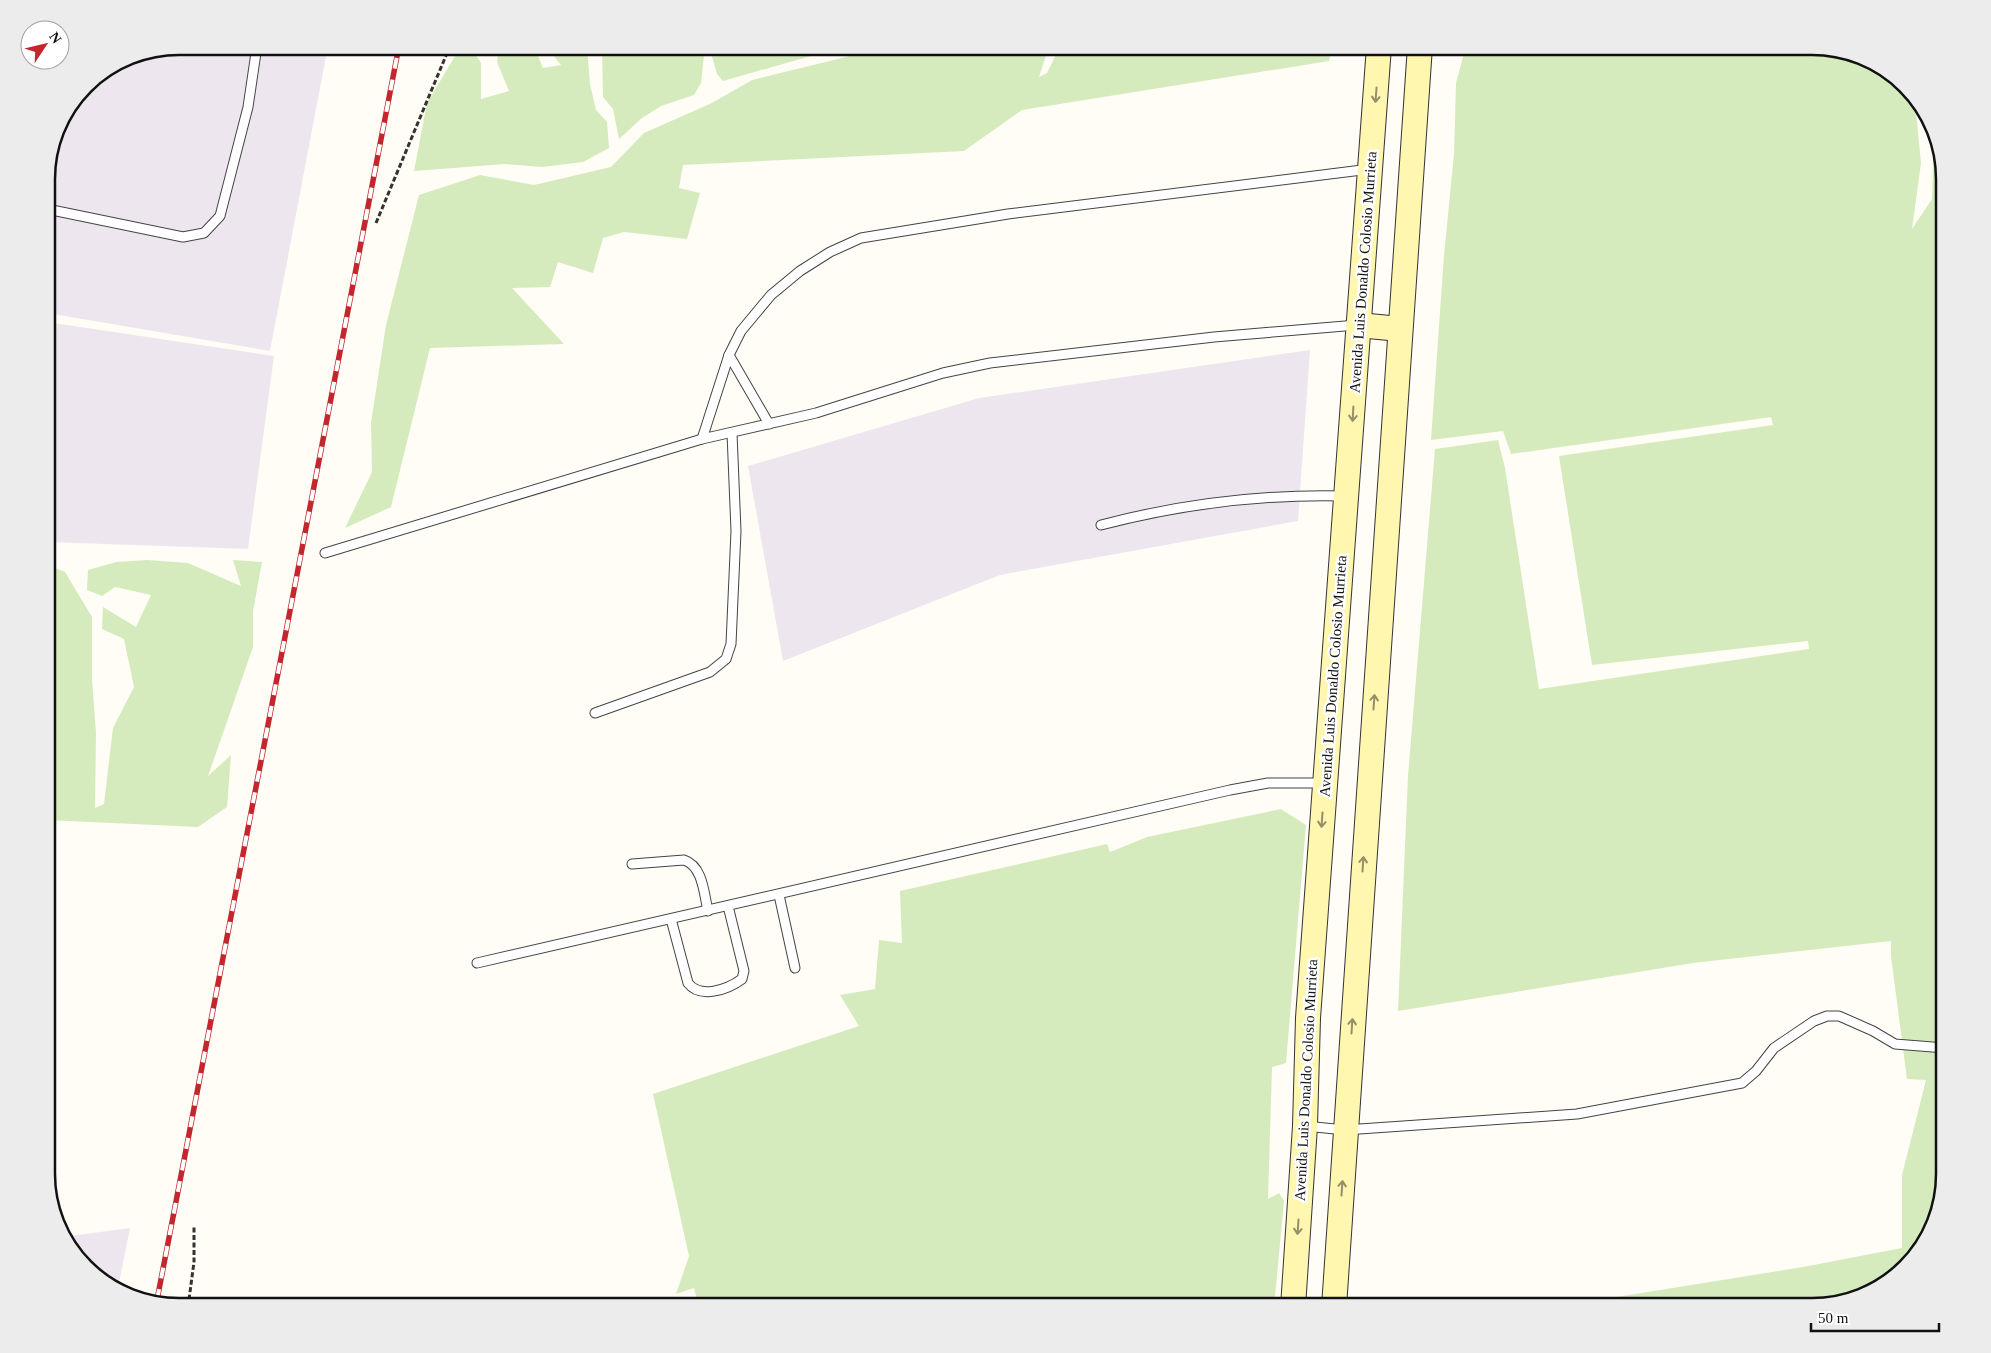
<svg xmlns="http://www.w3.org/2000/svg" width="1991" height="1353" viewBox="0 0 1991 1353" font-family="'Times New Roman',serif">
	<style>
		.industrial { fill: #eee6ef }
		.green { fill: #d5ebbd }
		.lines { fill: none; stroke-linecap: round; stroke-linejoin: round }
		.service-casing { stroke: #444; stroke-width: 11 }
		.secondary-casing { stroke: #333; stroke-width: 26 }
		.path { stroke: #333; stroke-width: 3; stroke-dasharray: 5 2.5; stroke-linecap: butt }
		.service { stroke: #fff; stroke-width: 9 }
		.secondary { stroke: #fff6b0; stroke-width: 24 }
		.rail-casing { stroke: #c4262e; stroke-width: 5.5 }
		.rail { stroke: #fff; stroke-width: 4; stroke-dasharray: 11; stroke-linecap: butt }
		.oneway { stroke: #948f68 }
		.labels { text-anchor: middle; stroke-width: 5; stroke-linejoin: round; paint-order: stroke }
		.street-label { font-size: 15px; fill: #111; stroke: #fff }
		.rim { fill: none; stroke: #111; stroke-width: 2.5 }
	</style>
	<rect width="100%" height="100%" fill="#fffdf5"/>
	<g class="industrial">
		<polygon points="179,46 328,46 270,351 47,313 47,171 56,128 85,85 129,56"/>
		<polygon points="47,322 274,356 248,549 47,542"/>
		<polygon points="1310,350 1298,521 1000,575 783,661 748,466 979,398"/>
		<polygon points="130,1228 118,1288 105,1284 63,1237"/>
	</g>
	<g class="green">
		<polygon points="461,46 470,46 481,63 481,99 509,91 497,62 499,46 534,46 543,68 561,65 546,46 587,46 590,84 596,110 607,122 609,148 583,162 542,167 505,164 414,171 427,103"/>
		<polygon points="602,46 705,46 701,83 694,95 661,106 642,118 619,139 613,109 603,97"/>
		<polygon points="709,46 846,46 723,81 717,74"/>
		<polygon points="853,46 1049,46 1039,77 1047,73 1060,46 1332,46 1329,61 1022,110 964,151 683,165 679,188 700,193 687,239 624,232 603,238 593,273 558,262 550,287 512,288 564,344 430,348 391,507 345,528 372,472 371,423 386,325 419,195 480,175 534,185 611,167 644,133 712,103 752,80 858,54"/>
		<polygon points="1466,46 1812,46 1886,69 1915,102 1921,163 1912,229 1932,199 1934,132 1945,179 1945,1174 1922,1248 1871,1293 1812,1307 1554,1307 1803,1267 1902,1248 1902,1175 1926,1080 1907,1079 1891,956 1891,941 1693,963 1398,1011 1408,776 1435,449 1498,440 1505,468 1539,689 1809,649 1808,641 1592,665 1559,456 1773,425 1771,417 1511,454 1503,431 1431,440 1444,255 1454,154 1456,83"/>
		<polygon points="147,560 188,563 241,586 233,560 262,562 253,611 253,647 208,776 231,755 227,807 198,827 47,820 47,565 65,572 92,617 92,679 96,733 95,808 104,804 113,728 134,687 124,639 102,629 103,607 136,627 151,595 115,587 102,596 87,590 88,570 116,562"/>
		<polygon points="1281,809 1306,825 1286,1063 1272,1067 1268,1199 1279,1193 1284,1201 1274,1307 1021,1307 1018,1298 1005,1307 699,1307 694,1288 676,1294 689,1256 653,1094 859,1026 840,995 875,989 879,940 902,943 900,891 1107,844 1110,852 1147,837"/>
	</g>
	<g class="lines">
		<g class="service-casing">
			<g id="service">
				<polyline points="47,209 183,237 204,233 220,216 248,107 257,46"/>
				<polyline points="1357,325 1214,337 990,363 943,373 816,413 702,439 729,355 741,331 771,295 800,271 830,252 861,238 1008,214 1370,169"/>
				<polyline points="729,355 769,424"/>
				<path d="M1101 525C1181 504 1261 494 1344 496"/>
				<polyline points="325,553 702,439"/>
				<polyline points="595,713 710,672 726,659 731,644 736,531 732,433"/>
				<path d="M632 864 684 860C703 866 704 894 708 911"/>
				<polyline points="779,895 795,968"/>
				<path d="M671 919 688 983C700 999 727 990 742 979L744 971 728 906"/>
				<polyline points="477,963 1230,790 1268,783 1324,783"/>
				<polyline points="1305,1126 1345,1130 1577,1114 1742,1083 1756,1071 1774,1048 1814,1021 1827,1016 1839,1016 1873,1031 1895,1044 1945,1048"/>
			</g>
		</g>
		<g class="secondary-casing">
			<g id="secondary">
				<polyline points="1358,325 1400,329"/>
				<polyline points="1293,1307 1305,1126 1308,1018 1379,46"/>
				<polyline points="1334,1307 1420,46"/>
			</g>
		</g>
		<g class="path">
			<polyline points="376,223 450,46"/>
			<polyline points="188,1307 194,1262 194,1227"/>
		</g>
		<use href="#service" class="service"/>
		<use href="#secondary" class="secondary"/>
		<g class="rail-casing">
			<polyline id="rail" points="157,1300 399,46"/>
		</g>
		<use href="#rail" class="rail"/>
	</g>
	<defs><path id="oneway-shaft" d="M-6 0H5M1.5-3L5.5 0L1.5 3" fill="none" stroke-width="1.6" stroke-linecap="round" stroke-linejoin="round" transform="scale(1.25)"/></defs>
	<g class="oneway">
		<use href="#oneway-shaft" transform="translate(1376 95) rotate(94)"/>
		<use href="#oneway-shaft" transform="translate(1353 414) rotate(93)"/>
		<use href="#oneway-shaft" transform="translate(1374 702) rotate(-86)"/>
		<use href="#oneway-shaft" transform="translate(1322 820) rotate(94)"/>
		<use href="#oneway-shaft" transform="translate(1363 864) rotate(-86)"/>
		<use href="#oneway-shaft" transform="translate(1352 1026) rotate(-86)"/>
		<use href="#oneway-shaft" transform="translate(1342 1188) rotate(-86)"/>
		<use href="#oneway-shaft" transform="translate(1298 1227) rotate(94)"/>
	</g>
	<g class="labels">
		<g class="street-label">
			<text transform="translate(1363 272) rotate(-86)" y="5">Avenida Luis Donaldo Colosio Murrieta</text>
			<text transform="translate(1333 676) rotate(-86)" y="5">Avenida Luis Donaldo Colosio Murrieta</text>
			<text transform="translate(1306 1080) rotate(-87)" y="5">Avenida Luis Donaldo Colosio Murrieta</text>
		</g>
	</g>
	<path d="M0 0H1991V1353H0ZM179 55H1812A124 124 0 0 1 1936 179V1174A124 124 0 0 1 1812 1298H179A124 124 0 0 1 55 1174V179A124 124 0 0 1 179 55Z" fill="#ececec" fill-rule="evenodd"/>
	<path class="rim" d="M179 55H1812A124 124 0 0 1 1936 179V1174A124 124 0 0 1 1812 1298H179A124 124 0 0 1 55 1174V179A124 124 0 0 1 179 55Z"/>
	<g transform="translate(45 45) rotate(55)"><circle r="24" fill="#ffffff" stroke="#a0a0a0"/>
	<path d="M0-4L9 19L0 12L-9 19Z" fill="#c4262e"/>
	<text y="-8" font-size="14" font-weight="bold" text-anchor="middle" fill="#111111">N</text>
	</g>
	<path d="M1811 1323v8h128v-8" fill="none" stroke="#111111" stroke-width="2.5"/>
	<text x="1818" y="1323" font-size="15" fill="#111111" stroke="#ffffff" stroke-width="4" paint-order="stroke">50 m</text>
</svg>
